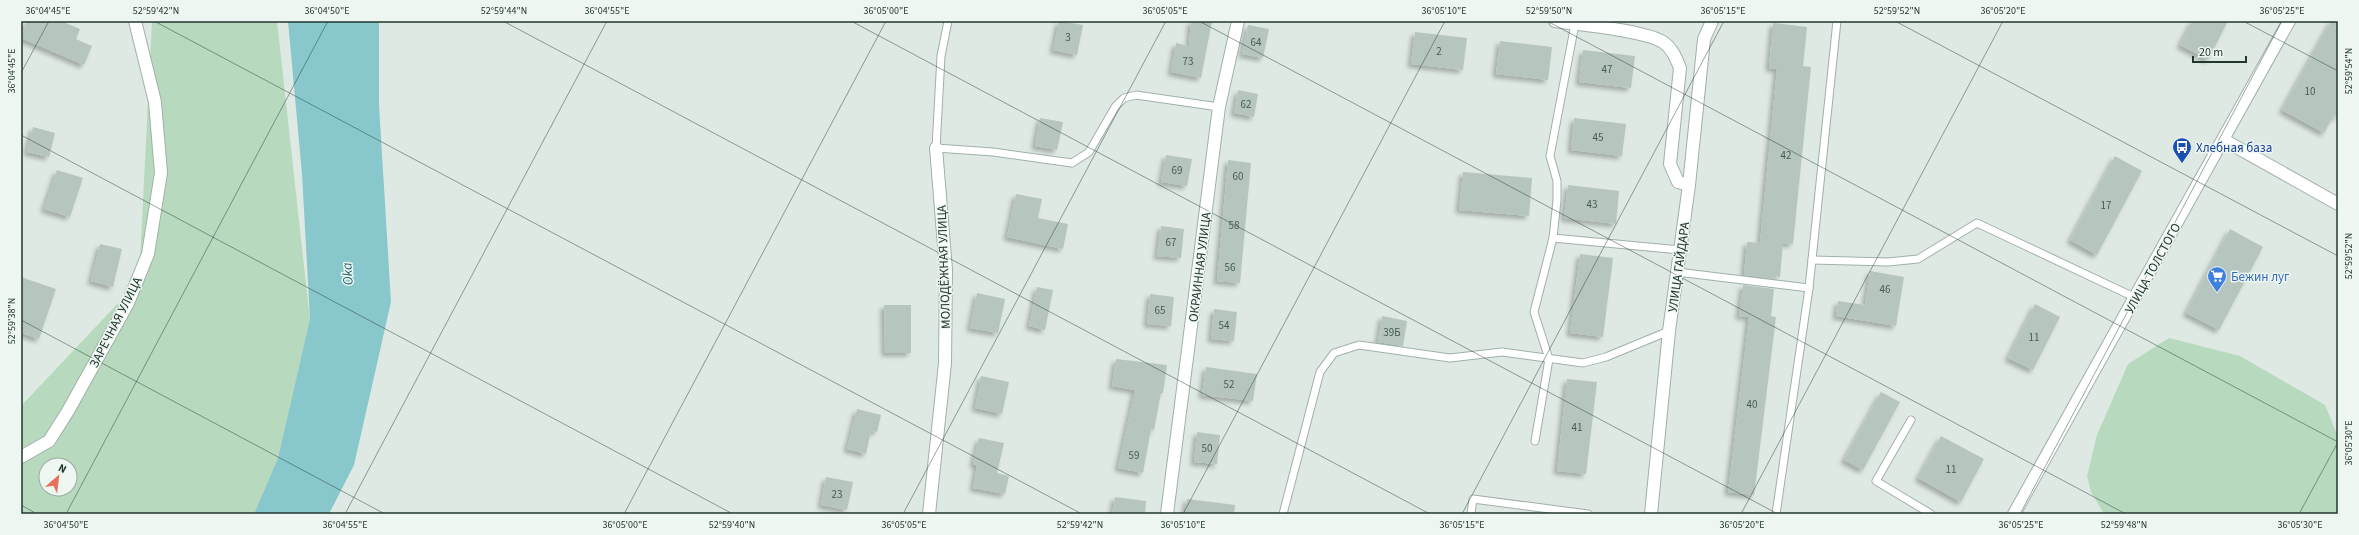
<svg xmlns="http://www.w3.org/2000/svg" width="2359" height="535" viewBox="0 0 2359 535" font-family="'Source Sans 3',sans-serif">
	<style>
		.green { fill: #b7d9bd; fill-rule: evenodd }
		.water { fill: #88c7cb }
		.building { fill: #b6c6be; filter: url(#shadow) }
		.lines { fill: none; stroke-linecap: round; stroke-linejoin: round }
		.service-casing { stroke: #a1b0a9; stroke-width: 9 }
		.minor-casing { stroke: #a1b0a9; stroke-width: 14 }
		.tertiary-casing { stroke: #a1b0a9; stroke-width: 14 }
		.service { stroke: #fff; stroke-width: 7 }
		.minor { stroke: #fff; stroke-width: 12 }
		.tertiary { stroke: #fff; stroke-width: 12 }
		.ticks { fill: none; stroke: #20372f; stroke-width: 1; stroke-opacity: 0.45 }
		.labels { text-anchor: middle; stroke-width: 3; stroke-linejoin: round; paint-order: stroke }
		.number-label { font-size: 11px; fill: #465b53 }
		.transit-label { font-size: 13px; fill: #164399; stroke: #eef6f1; text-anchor: start }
		.street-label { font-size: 13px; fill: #20372f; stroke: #eef6f1 }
		.shop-label { font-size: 13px; fill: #366cbe; stroke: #eef6f1; text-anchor: start }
		.water-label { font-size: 14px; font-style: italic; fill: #1f696e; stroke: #eef6f1 }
		.neatline { fill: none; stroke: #20372f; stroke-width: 1.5 }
		.ticks-label { font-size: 10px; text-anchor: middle; fill: #20372f }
	</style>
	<defs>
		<filter id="shadow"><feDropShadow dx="-3.5" dy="3.5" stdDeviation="2" flood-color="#0004"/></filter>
	</defs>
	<rect width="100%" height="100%" fill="#dee9e3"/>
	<g class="green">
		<path d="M152 21H277L310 320 278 458 254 514H21V406L139 281ZM46 465H70V489H46Z"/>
		<polygon points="2169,338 2240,356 2325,405 2338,437 2338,514 2104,514 2091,492 2087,476 2097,435 2128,364"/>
	</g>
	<polygon class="water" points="288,21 379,21 379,105 391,302 354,465 329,514 254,514 278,458 310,319 302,174"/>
	<g class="building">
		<polygon points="27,21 61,21 80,29 76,39 92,46 84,65 21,38"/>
		<polygon points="1059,21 1083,25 1077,55 1053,50"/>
		<polygon points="1191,21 1212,21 1201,78 1171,72 1176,43 1189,46"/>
		<polygon points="2192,21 2228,21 2208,60 2180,45"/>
		<polygon points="2331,21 2338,21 2338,118 2334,115 2324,133 2282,110"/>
		<polygon points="1773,23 1807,27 1803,66 1811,67 1793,244 1783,243 1780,277 1776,276 1775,279 1744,275 1747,242 1760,243 1777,69 1769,68"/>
		<polygon points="1248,25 1269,29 1263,58 1242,54"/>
		<polygon points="1415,32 1467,38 1463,70 1411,64"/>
		<polygon points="1500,41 1552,47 1548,80 1496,74"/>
		<polygon points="1583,50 1635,56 1631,88 1579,82"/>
		<polygon points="1238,90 1258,94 1254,117 1234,113"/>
		<polygon points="1040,118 1063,122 1057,150 1035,146"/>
		<polygon points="1574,118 1626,124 1622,156 1571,150"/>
		<polygon points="33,127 55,133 49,157 27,152"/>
		<polygon points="1166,155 1192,159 1187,186 1161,182"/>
		<polygon points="2115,156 2142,171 2097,255 2070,240"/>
		<polygon points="1228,160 1251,163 1240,283 1217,281"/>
		<polygon points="57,170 83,178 70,217 44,209"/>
		<polygon points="1463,172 1532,178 1529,216 1459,210"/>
		<polygon points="1568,185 1619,191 1616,224 1564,218"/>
		<polygon points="1016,194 1042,199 1038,218 1068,224 1063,249 1007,237"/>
		<polygon points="1161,226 1184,229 1181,258 1157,256"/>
		<polygon points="2230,229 2263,247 2219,330 2186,313"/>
		<polygon points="100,244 122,249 113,287 91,281"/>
		<polygon points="1580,254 1613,258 1603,337 1570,333"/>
		<polygon points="1870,271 1904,277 1896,326 1836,316 1838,301 1865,305"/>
		<polygon points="21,277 56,289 39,339 21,333"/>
		<polygon points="1743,285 1774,289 1771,316 1776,317 1754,495 1728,492 1749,317 1739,316"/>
		<polygon points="1037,287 1053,290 1045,330 1029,326"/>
		<polygon points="977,293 1005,299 998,333 970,328"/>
		<polygon points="1150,294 1174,297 1171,326 1147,324"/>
		<polygon points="2035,304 2060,317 2033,370 2008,358"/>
		<polygon points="884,305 911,305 911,353 885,353"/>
		<polygon points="1214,309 1237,312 1234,341 1211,339"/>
		<polygon points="1382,316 1407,321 1403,346 1378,342"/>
		<polygon points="1116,359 1167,365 1163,393 1161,393 1154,430 1151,429 1143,473 1118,468 1135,390 1112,386"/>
		<polygon points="1206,367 1257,374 1253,401 1202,395"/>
		<polygon points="981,376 1009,382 1002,414 975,408"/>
		<polygon points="1567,379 1597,382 1586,474 1557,471"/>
		<polygon points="1881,392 1900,402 1863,470 1844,460"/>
		<polygon points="857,409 881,415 877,432 871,431 866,454 847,449"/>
		<polygon points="1197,432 1220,435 1217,464 1194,462"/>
		<polygon points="1941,436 1984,459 1961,502 1918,478"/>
		<polygon points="979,438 1004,443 997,473 1009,476 1005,494 973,488 977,465 973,464"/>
		<polygon points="826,477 853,482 847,510 821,505"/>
		<polygon points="1115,497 1146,501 1145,514 1112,514"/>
		<polygon points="1187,499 1235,505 1234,514 1185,514"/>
	</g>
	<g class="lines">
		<g class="service-casing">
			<g id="service">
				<polyline points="948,21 941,56 936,148 993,152 1072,163 1089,152 1115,107 1124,98 1136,95 1219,107"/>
				<polyline points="1553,238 1680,250"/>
				<polyline points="1812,260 1888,262 1918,259 1977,223 2136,298"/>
				<polyline points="1677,272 1809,288 1837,21"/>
				<polyline points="1911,420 1876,481 1931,514"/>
				<polyline points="1535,441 1549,359 1534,312 1553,238 1557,200 1557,181 1550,156 1575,24"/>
				<polyline points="1283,514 1320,372 1334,353 1359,345 1450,358 1502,352 1583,363 1606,357 1669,331"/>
				<polyline points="1471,514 1473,499 1588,514"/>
				<polyline points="1776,514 1809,288"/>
			</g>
		</g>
		<g class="minor-casing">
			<g id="minor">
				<path d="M1555 21C1581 25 1643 30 1663 42 1672 48 1676 58 1680 68L1670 164 1678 182 1689 185"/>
				<polyline points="2224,140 2338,204"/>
				<polyline points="21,457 49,441 68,411 128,303 148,254 161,173 155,102 135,21"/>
				<polyline points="929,514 945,363 946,270 936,148"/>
				<polyline points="1167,514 1219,107 1238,21"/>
			</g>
		</g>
		<g class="tertiary-casing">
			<g id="tertiary">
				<polyline points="1651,514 1669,331 1689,185 1704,39 1712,21"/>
				<polyline points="2014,514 2289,21"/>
			</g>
		</g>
		<use href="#service" class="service"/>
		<use href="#minor" class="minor"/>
		<use href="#tertiary" class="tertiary"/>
	</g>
	<path class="ticks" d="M154 21 1082 514M503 21 1430 514M851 21 1778 514M1199 21 2126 514M1547 21 2338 442M1895 21 2338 256M2243 21 2338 71M21 73 49 21M21 135 733 514M21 320 385 514M21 505 37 514M66 514 328 21M345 514 607 21M624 514 886 21M903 514 1166 21M1183 514 1445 21M1462 514 1724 21M1741 514 2003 21M2020 514 2282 21M2299 514 2338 442"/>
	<defs>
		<g id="bus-pin" transform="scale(1)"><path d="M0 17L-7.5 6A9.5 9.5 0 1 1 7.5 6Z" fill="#1a4fb4" stroke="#eef6f1"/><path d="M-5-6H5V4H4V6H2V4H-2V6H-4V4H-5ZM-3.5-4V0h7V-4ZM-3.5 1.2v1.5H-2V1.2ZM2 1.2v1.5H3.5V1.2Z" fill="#fff"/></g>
		<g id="supermarket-pin" transform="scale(1)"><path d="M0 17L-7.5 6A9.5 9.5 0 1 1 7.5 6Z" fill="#3f7fe0" stroke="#eef6f1"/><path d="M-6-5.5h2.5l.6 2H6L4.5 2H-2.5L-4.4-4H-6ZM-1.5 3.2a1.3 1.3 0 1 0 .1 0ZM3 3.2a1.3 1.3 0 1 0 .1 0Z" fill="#fff"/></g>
	</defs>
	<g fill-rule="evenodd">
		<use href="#bus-pin" x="2182" y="147"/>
		<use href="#supermarket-pin" x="2217" y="276"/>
	</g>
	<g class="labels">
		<g class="number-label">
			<text x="1068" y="41">3</text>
			<text x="1256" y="46">64</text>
			<text x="1439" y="55">2</text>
			<text x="1188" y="65">73</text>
			<text x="1607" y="73">47</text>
			<text x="2310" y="95">10</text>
			<text x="1246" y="108">62</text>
			<text x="1598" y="141">45</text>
			<text x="1786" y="159">42</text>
			<text x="1177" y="174">69</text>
			<text x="1238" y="180">60</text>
			<text x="1592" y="208">43</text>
			<text x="2106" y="209">17</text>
			<text x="1234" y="229">58</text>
			<text x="1171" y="246">67</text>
			<text x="1230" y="271">56</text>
			<text x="1885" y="293">46</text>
			<text x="1160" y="314">65</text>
			<text x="1224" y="329">54</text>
			<text x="1392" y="336">39Б</text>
			<text x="2034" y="341">11</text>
			<text x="1229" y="388">52</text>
			<text x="1752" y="408">40</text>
			<text x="1577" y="431">41</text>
			<text x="1207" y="452">50</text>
			<text x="1134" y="459">59</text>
			<text x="1951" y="473">11</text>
			<text x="837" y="498">23</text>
		</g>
		<g class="transit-label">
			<text x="2196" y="152">Хлебная база</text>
		</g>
		<g class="street-label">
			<text transform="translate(943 267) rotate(-92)" y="5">МОЛОДЁЖНАЯ УЛИЦА</text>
			<text transform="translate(1199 267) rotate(-83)" y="5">ОКРАИННАЯ УЛИЦА</text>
			<text transform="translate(1678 267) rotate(-82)" y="5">УЛИЦА ГАЙДАРА</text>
			<text transform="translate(2152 268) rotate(-61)" y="5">УЛИЦА ТОЛСТОГО</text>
			<text transform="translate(115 322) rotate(-63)" y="5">ЗАРЕЧНАЯ УЛИЦА</text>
		</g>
		<g class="shop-label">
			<text x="2231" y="281">Бежин луг</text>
		</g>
		<g class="water-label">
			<text transform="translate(347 274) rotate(-94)" y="5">Oka</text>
		</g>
	</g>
	<rect width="2359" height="535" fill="none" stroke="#eef6f1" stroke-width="44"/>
	<g transform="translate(58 477) rotate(28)"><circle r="19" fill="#eef6f1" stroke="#9caaa3"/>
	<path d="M0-3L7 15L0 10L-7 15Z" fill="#e9715b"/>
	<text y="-6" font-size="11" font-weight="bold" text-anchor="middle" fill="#20372f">N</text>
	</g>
	<path d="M2193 56v6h53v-6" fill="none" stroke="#20372f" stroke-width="2"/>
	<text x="2199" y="56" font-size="12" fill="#20372f" stroke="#eef6f1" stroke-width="3" paint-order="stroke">20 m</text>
	<rect x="22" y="22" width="2315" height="491" class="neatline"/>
	<g class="ticks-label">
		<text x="48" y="14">36°04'45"E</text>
		<text x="156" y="14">52°59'42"N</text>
		<text x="327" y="14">36°04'50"E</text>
		<text x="504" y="14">52°59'44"N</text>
		<text x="607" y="14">36°04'55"E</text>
		<text x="886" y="14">36°05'00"E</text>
		<text x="1165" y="14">36°05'05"E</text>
		<text x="1444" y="14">36°05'10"E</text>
		<text x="1549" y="14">52°59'50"N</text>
		<text x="1723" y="14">36°05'15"E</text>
		<text x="1897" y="14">52°59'52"N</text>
		<text x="2003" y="14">36°05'20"E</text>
		<text x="2282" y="14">36°05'25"E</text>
		<text transform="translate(2348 71) rotate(-90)" y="4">52°59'54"N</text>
		<text transform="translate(11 71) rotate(-90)" y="4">36°04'45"E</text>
		<text transform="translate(2348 256) rotate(-90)" y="4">52°59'52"N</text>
		<text transform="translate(11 321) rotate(-90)" y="4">52°59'38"N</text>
		<text transform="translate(2348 443) rotate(-90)" y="4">36°05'30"E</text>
		<text x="66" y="528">36°04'50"E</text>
		<text x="345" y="528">36°04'55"E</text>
		<text x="625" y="528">36°05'00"E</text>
		<text x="732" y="528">52°59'40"N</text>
		<text x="904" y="528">36°05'05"E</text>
		<text x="1080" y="528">52°59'42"N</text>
		<text x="1183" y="528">36°05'10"E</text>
		<text x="1462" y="528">36°05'15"E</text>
		<text x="1742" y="528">36°05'20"E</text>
		<text x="2021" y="528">36°05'25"E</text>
		<text x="2124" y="528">52°59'48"N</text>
		<text x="2300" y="528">36°05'30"E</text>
	</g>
</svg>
